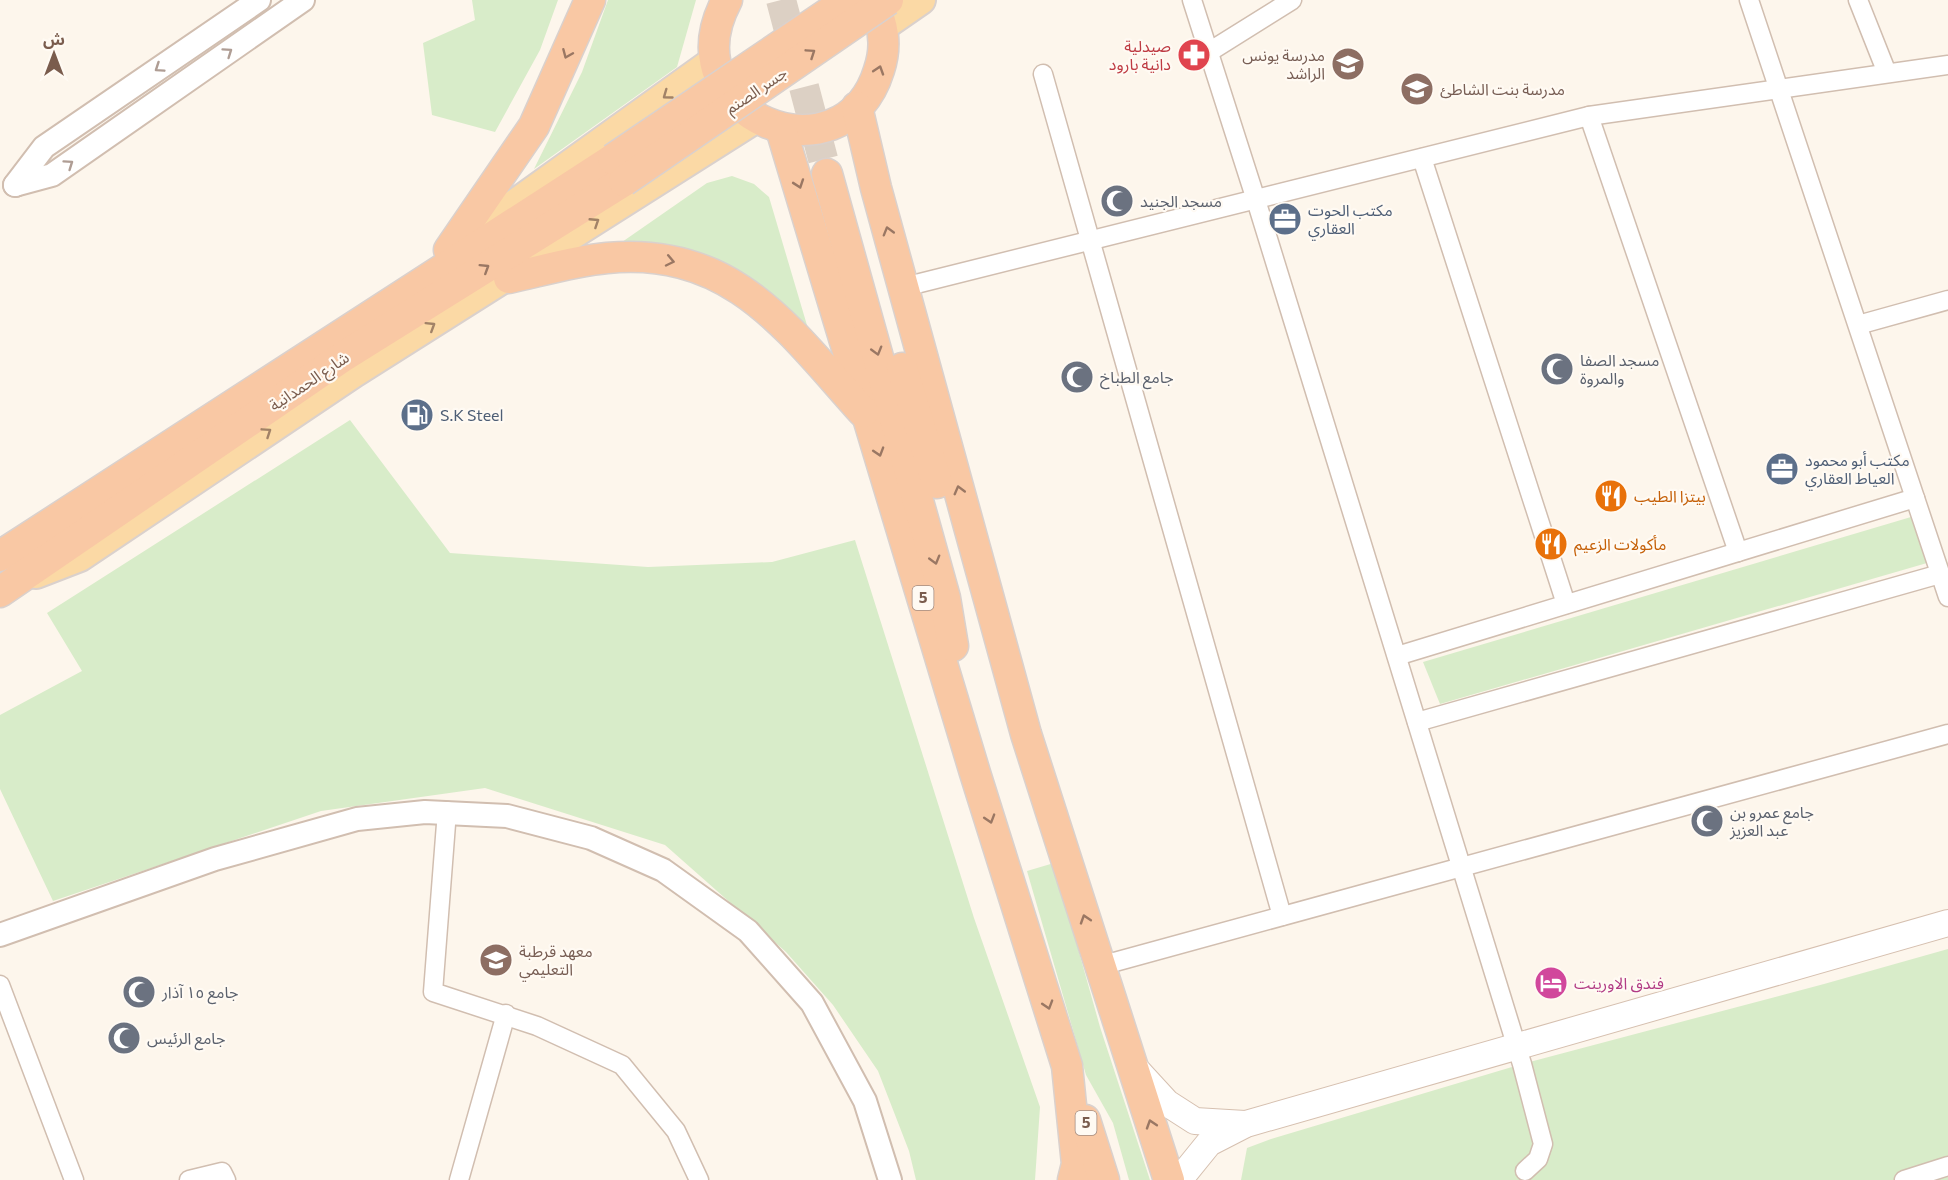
<svg xmlns="http://www.w3.org/2000/svg" width="1948" height="1180" viewBox="0 0 1948 1180" font-family="Commissioner,'Noto Sans Arabic',sans-serif">
	<style>
		.green { fill: #d8ecc9 }
		.lines { fill: none; stroke-linecap: round; stroke-linejoin: round }
		.trunk-tunnel { stroke: #dcd0c4; stroke-width: 30; stroke-dasharray: 30 15; stroke-linecap: butt }
		.minor-casing { stroke: #d1beb0; stroke-width: 21 }
		.tertiary-casing { stroke: #d1beb0; stroke-width: 26 }
		.secondary-casing { stroke: #d6c0b0; stroke-width: 28 }
		.primary-casing { stroke: #dad1cd; stroke-width: 32 }
		.trunk-casing { stroke: #dad1cd; stroke-width: 33 }
		.minor { stroke: #fff; stroke-width: 18 }
		.tertiary { stroke: #fff; stroke-width: 22 }
		.secondary { stroke: #fff; stroke-width: 26 }
		.primary { stroke: #fbd9a5; stroke-width: 28 }
		.trunk { stroke: #f9c8a4; stroke-width: 30 }
		.trunk-bridge-casing { stroke: #dad1cd; stroke-width: 33; stroke-linecap: butt }
		.trunk-bridge { stroke: #f9c8a4; stroke-width: 30 }
		.oneway { stroke: #af9d94 }
		.oneway2 { stroke: #9a7763 }
		.oneway3 { stroke: #a18267 }
		.labels { text-anchor: middle; stroke-width: 4.5; stroke-linejoin: round; paint-order: stroke }
		.shield { fill: #fffaf3; stroke: #a28b7f; stroke-width: 1.5 }
		.shield-label { font-size: 15px; font-weight: bold; fill: #7a5c4d }
		.health-label { font-size: 16px; fill: #be3a42; stroke: #fffaf3; text-anchor: end }
		.education-label { font-size: 16px; fill: #785e54; stroke: #fffaf3; text-anchor: start }
		.street-label { font-size: 16px; fill: #7a5c4d; stroke: #fffaf3 }
		.worship-label { font-size: 16px; fill: #5b616d; stroke: #fffaf3; text-anchor: start }
		.service-label { font-size: 16px; fill: #4e5e75; stroke: #fffaf3; text-anchor: start }
		.food-label { font-size: 16px; fill: #c56008; stroke: #fffaf3; text-anchor: start }
		.hotel-label { font-size: 16px; fill: #b23c85; stroke: #fffaf3; text-anchor: start }
	</style>
	<rect width="100%" height="100%" fill="#fdf6ec"/>
	<g class="green">
		<polygon points="472,0 558,0 540,50 495,132 432,115 423,43 475,20"/>
		<polygon points="608,0 696,0 677,67 534,169 582,72"/>
		<polygon points="732,176 754,184 769,197 809,332 776,302 599,258 707,183"/>
		<polygon points="350,420 450,553 648,567 772,562 855,540 974,918 1040,1107 1035,1180 916,1180 909,1151 878,1071 833,1005 786,952 665,845 485,788 321,811 53,901 0,789 0,715 82,671 47,613"/>
		<polygon points="1911,517 1927,563 1440,704 1423,662"/>
		<polygon points="1054,863 1100,1027 1150,1180 1129,1180 1113,1123 1086,1075 1027,871"/>
		<polygon points="1948,949 1948,1180 1241,1180 1247,1148 1271,1139 1522,1064 1824,984"/>
	</g>
	<g class="lines">
		<polyline class="trunk-tunnel" points="781,0 827,174"/>
		<g class="minor-casing">
			<g id="minor">
				<polyline points="1192,0 1256,200 1522,1064 1543,1144 1538,1159 1525,1171"/>
				<polyline points="1749,0 1948,597"/>
				<polyline points="1858,0 1887,73"/>
				<polyline points="1209,52 1292,0"/>
				<polyline points="1043,74 1282,916"/>
				<polyline points="1589,116 1738,552"/>
				<polyline points="1422,158 1566,604"/>
				<polyline points="904,287 1589,116 1948,65"/>
				<polyline points="1858,325 1948,300"/>
				<polyline points="1397,656 1915,498"/>
				<polyline points="1417,722 1940,574"/>
				<polyline points="447,811 433,992 537,1026 622,1065 676,1131 699,1180"/>
				<polyline points="1100,966 1948,734"/>
				<polyline points="0,985 74,1180"/>
				<polyline points="189,1180 222,1172 226,1180"/>
				<polyline points="459,1180 506,1014"/>
				<polyline points="1904,1180 1948,1166"/>
			</g>
		</g>
		<g class="tertiary-casing">
			<g id="tertiary">
				<polyline points="15,185 52,175 303,0"/>
				<polyline points="15,185 44,147 259,0"/>
				<polyline points="0,935 215,859 357,819 425,812 507,816 591,838 663,870 748,931 812,1003 865,1101 890,1180"/>
			</g>
		</g>
		<g class="secondary-casing">
			<g id="secondary">
				<polyline points="1133,1066 1167,1103 1195,1121 1245,1124"/>
				<polyline points="1179,1180 1209,1143 1246,1124 1948,923"/>
			</g>
		</g>
		<g class="primary-casing">
			<g id="primary">
				<polyline points="882,27 921,0"/>
				<polyline points="460,243 714,61"/>
				<polyline points="36,574 80,557 354,373 755,119"/>
			</g>
		</g>
		<g class="trunk-casing">
			<g id="trunk">
				<path d="M727 0C665 116 843 187 879 70 887 46 884 21 870 0"/>
				<polyline points="857,107 876,188 1026,734 1169,1180"/>
				<polyline points="781,129 975,773 1067,1066 1077,1164 1073,1180"/>
				<polyline points="827,174 945,598 953,646"/>
				<polyline points="449,250 534,126 590,0"/>
				<path d="M509 278C541 271 574 261 607 258 733 246 788 329 863 412"/>
				<polyline points="902,368 937,483"/>
				<polyline points="0,556 613,159"/>
				<polyline points="0,592 344,356 624,181"/>
				<polyline points="1085,1120 1104,1180"/>
			</g>
		</g>
		<use href="#minor" class="minor"/>
		<use href="#tertiary" class="tertiary"/>
		<use href="#secondary" class="secondary"/>
		<use href="#primary" class="primary"/>
		<use href="#trunk" class="trunk"/>
		<g class="trunk-bridge-casing">
			<g id="trunk-bridge">
				<polyline points="613,159 848,0"/>
				<polyline points="624,181 888,0"/>
			</g>
		</g>
		<use href="#trunk-bridge" class="trunk-bridge"/>
	</g>
	<defs><path id="oneway-chevron" d="M-2-3.5L2.5 0L-2 3.5" fill="none" stroke-width="1.6" stroke-linecap="round" stroke-linejoin="round" transform="scale(1.5)"/></defs>
	<g class="oneway">
		<use href="#oneway-chevron" transform="translate(228 52) rotate(-35)"/>
		<use href="#oneway-chevron" transform="translate(159 68) rotate(146)"/>
		<use href="#oneway-chevron" transform="translate(69 164) rotate(-35)"/>
	</g>
	<g class="oneway2">
		<use href="#oneway-chevron" transform="translate(811 53) rotate(-34)"/>
		<use href="#oneway-chevron" transform="translate(567 54) rotate(113)"/>
		<use href="#oneway-chevron" transform="translate(879 70) rotate(-72)"/>
		<use href="#oneway-chevron" transform="translate(799 184) rotate(71)"/>
		<use href="#oneway-chevron" transform="translate(888 231) rotate(-106)"/>
		<use href="#oneway-chevron" transform="translate(670 261) rotate(12)"/>
		<use href="#oneway-chevron" transform="translate(485 268) rotate(-32)"/>
		<use href="#oneway-chevron" transform="translate(877 351) rotate(74)"/>
		<use href="#oneway-chevron" transform="translate(879 452) rotate(73)"/>
		<use href="#oneway-chevron" transform="translate(959 490) rotate(-105)"/>
		<use href="#oneway-chevron" transform="translate(935 560) rotate(74)"/>
		<use href="#oneway-chevron" transform="translate(990 819) rotate(73)"/>
		<use href="#oneway-chevron" transform="translate(1085 919) rotate(-108)"/>
		<use href="#oneway-chevron" transform="translate(1048 1005) rotate(73)"/>
		<use href="#oneway-chevron" transform="translate(1151 1124) rotate(-108)"/>
	</g>
	<g class="oneway3">
		<use href="#oneway-chevron" transform="translate(667 95) rotate(144)"/>
		<use href="#oneway-chevron" transform="translate(595 222) rotate(-33)"/>
		<use href="#oneway-chevron" transform="translate(431 326) rotate(-32)"/>
		<use href="#oneway-chevron" transform="translate(267 432) rotate(-34)"/>
	</g>
	<defs>
		<g id="pharmacy-disc" transform="scale(1.725)"><circle r="9.5" fill="#e0444e" stroke="#fffaf3"/><path d="M-2-6h4v4h4v4h-4v4h-4v-4h-4v-4h4Z" fill="#fff"/></g>
		<g id="school-disc" transform="scale(1.725)"><circle r="9.5" fill="#8d6e63" stroke="#fffaf3"/><path d="M0-5L7-2L0 1L-7-2ZM-4 1L0 2.5L4 1V4Q0 6-4 4Z" fill="#fff"/></g>
		<g id="mosque-disc" transform="scale(1.725)"><circle r="9.5" fill="#6b7280" stroke="#fffaf3"/><path d="M3.5-4.9A6 6 0 1 0 3.5 4.9A5 5 0 1 1 3.5-4.9Z" fill="#fff"/></g>
		<g id="office-disc" transform="scale(1.725)"><circle r="9.5" fill="#5c6f8a" stroke="#fffaf3"/><path d="M-6-3h4V-5.5h4V-3h4V5H-6ZM-1-4.5V-3h2v-1.5ZM-6 0V1H6V0Z" fill="#fff"/></g>
		<g id="fuel-disc" transform="scale(1.725)"><circle r="9.5" fill="#5c6f8a" stroke="#fffaf3"/><path d="M-5.5-6h7V0h2V4h1.3V-2.5L3-4.5l.8-.8L6-3V5H2.5V1h-1V6h-7ZM-4.2-4.7v3.2H.2V-4.7Z" fill="#fff"/></g>
		<g id="restaurant-disc" transform="scale(1.725)"><circle r="9.5" fill="#e8710a" stroke="#fffaf3"/><path d="M-5-6h1v4h1v-4h1v4h1v-4h1v5L-1.5 .5V6h-2V.5L-5-1ZM5-6V6H3V1.5H1.5Q1.5-4 5-6Z" fill="#fff"/></g>
		<g id="hotel-disc" transform="scale(1.725)"><circle r="9.5" fill="#d1479c" stroke="#fffaf3"/><path d="M-6-4.5h1.5V1H6V5H4.5V3h-9V5H-6ZM-4 0a1.8 1.8 0 1 1 3.6 0ZM.5 0V-2.5h3Q6-2.5 6 0Z" fill="#fff"/></g>
	</defs>
	<g fill-rule="evenodd">
		<use href="#pharmacy-disc" x="1194" y="55"/>
		<use href="#school-disc" x="1348" y="64"/>
		<use href="#school-disc" x="1417" y="89"/>
		<use href="#mosque-disc" x="1117" y="201"/>
		<use href="#office-disc" x="1285" y="219"/>
		<use href="#mosque-disc" x="1557" y="369"/>
		<use href="#mosque-disc" x="1077" y="377"/>
		<use href="#fuel-disc" x="417" y="415"/>
		<use href="#office-disc" x="1782" y="469"/>
		<use href="#restaurant-disc" x="1611" y="496"/>
		<use href="#restaurant-disc" x="1551" y="544"/>
		<use href="#mosque-disc" x="1707" y="821"/>
		<use href="#school-disc" x="496" y="960"/>
		<use href="#hotel-disc" x="1551" y="983"/>
		<use href="#mosque-disc" x="139" y="992"/>
		<use href="#mosque-disc" x="124" y="1038"/>
	</g>
	<g class="labels">
		<g class="shield">
			<rect x="912.5" y="586" width="21" height="24" rx="4.5"/>
			<rect x="1075.5" y="1111" width="21" height="24" rx="4.5"/>
		</g>
		<g class="shield-label">
			<text x="923" y="603">5</text>
			<text x="1086" y="1128">5</text>
		</g>
		<g class="health-label">
			<text x="1171" y="52">صيدلية<tspan x="1171" dy="18">دانية بارود</tspan></text>
		</g>
		<g class="education-label">
			<text x="1325" y="61" text-anchor="end">مدرسة يونس<tspan x="1325" dy="18">الراشد</tspan></text>
			<text x="1440" y="95">مدرسة بنت الشاطئ</text>
			<text x="519" y="957">معهد قرطبة<tspan x="519" dy="18">التعليمي</tspan></text>
		</g>
		<g class="street-label">
			<text transform="translate(756 90) rotate(-34)" y="6">جسر الصنم</text>
			<text transform="translate(309 381) rotate(-34)" y="6">شارع الحمدانية</text>
		</g>
		<g class="worship-label">
			<text x="1140" y="207">مسجد الجنيد</text>
			<text x="1580" y="366">مسجد الصفا<tspan x="1580" dy="18">والمروة</tspan></text>
			<text x="1100" y="383">جامع الطباخ</text>
			<text x="1730" y="818">جامع عمرو بن<tspan x="1730" dy="18">عبد العزيز</tspan></text>
			<text x="162" y="998">جامع ١٥ آذار</text>
			<text x="147" y="1044">جامع الرئيس</text>
		</g>
		<g class="service-label">
			<text x="1308" y="216">مكتب الحوت<tspan x="1308" dy="18">العقاري</tspan></text>
			<text x="440" y="421">S.K Steel</text>
			<text x="1805" y="466">مكتب أبو محمود<tspan x="1805" dy="18">العياط العقاري</tspan></text>
		</g>
		<g class="food-label">
			<text x="1634" y="502">بيتزا الطيب</text>
			<text x="1574" y="550">مأكولات الزعيم</text>
		</g>
		<g class="hotel-label">
			<text x="1574" y="989">فندق الاورينت</text>
		</g>
	</g>
	<g transform="translate(54 54)" stroke="#fffaf3" stroke-width="4.5" paint-order="stroke">
	<path d="M0-4.5L10 22L0 15L-10 22Z" fill="#7a5c4d"/>
	<text y="-9" font-size="16" font-weight="bold" text-anchor="middle" fill="#7a5c4d">ش</text>
	</g>
</svg>
